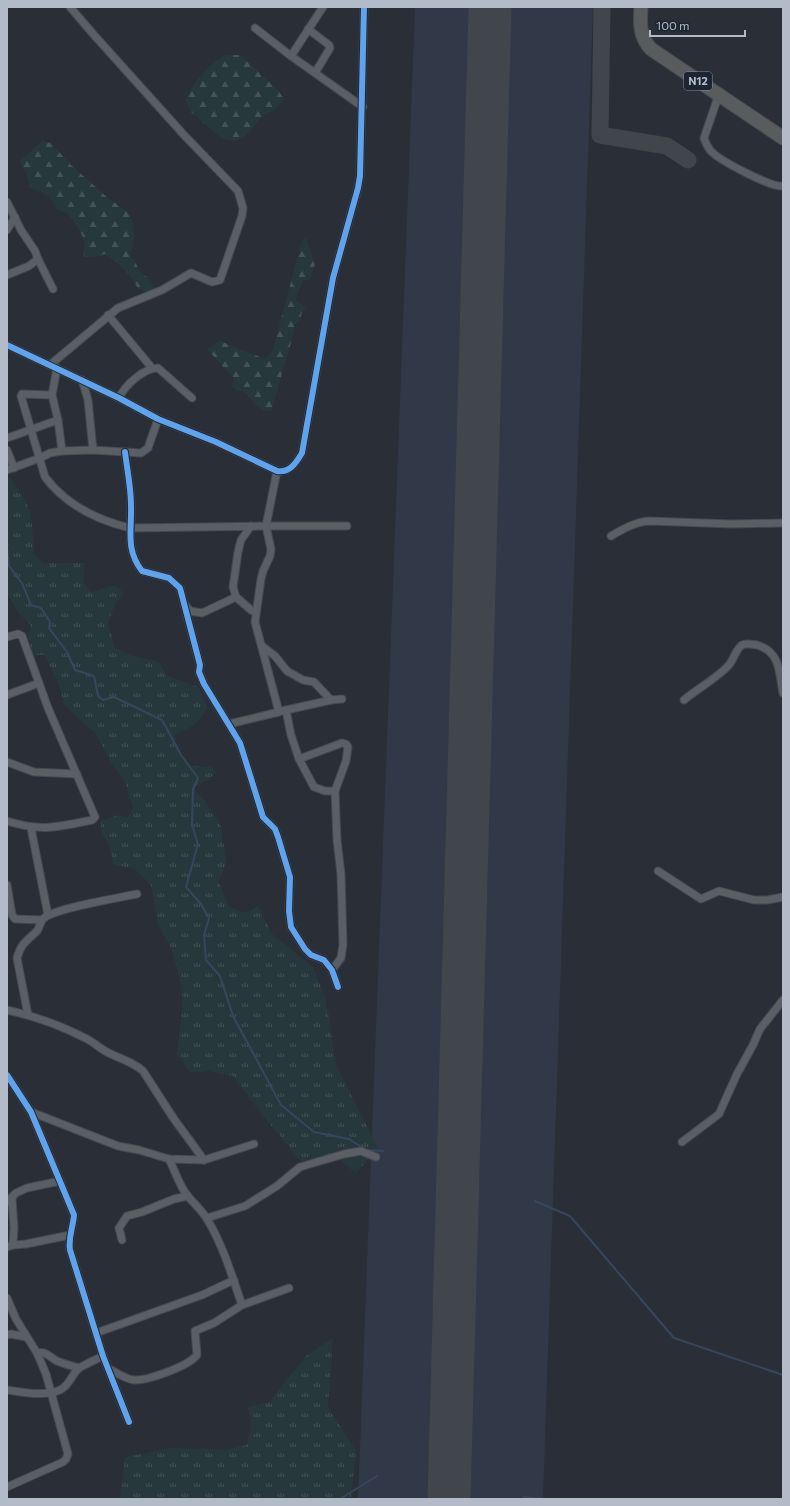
<svg xmlns="http://www.w3.org/2000/svg" width="790" height="1506" viewBox="0 0 790 1506" font-family="Commissioner,sans-serif">
	<style>
		.airport { fill: #313847 }
		.grass { fill: url(#grass-tufts) }
		.forest { fill: url(#forest-firs) }
		.lines { fill: none; stroke-linecap: round; stroke-linejoin: round }
		.stream { stroke: #37465f; stroke-width: 2 }
		.taxiway { stroke: #41454c; stroke-width: 17 }
		.runway { stroke: #41454c; stroke-width: 43 }
		.street-casing { stroke: #46494f; stroke-width: 9 }
		.highway-casing { stroke: #474a52; stroke-width: 15 }
		.street { stroke: #5a5e65; stroke-width: 7 }
		.highway { stroke: #595c5f; stroke-width: 13 }
		.cycleway-casing { stroke: #1d2532; stroke-width: 8 }
		.cycleway { stroke: #60a3ed; stroke-width: 6 }
		.labels { text-anchor: middle; stroke-width: 3; stroke-linejoin: round; paint-order: stroke }
		.shield { fill: #1d2532; stroke: #868d9b; stroke-width: 1 }
		.shield-label { font-size: 11px; font-weight: bold; fill: #b3bac8 }
	</style>
	<defs>
		<pattern id="grass-tufts" width="24" height="20" patternUnits="userSpaceOnUse"><rect width="24" height="20" fill="#27383c"/><path d="M3 7l-1-3M5 7V3M7 7l1-3M15 17l-1-3M17 17v-4M19 17l1-3" fill="none" stroke="#445357"/></pattern>
		<pattern id="forest-firs" width="22" height="20" patternUnits="userSpaceOnUse"><rect width="22" height="20" fill="#27383c"/><path d="M5 1l3.5 6h-7zM16 11l3.5 6h-7z" fill="#445357"/></pattern>
	</defs>
	<rect width="100%" height="100%" fill="#2a2e36"/>
	<polygon class="airport" points="415,7 593,7 543,1499 358,1499"/>
	<g class="grass">
		<path d="M7 477 11 478 24 499 31 514 34 554 43 563H85L83 581 91 592 116 585 124 594 115 604 108 623 115 648 133 656 159 662 167 676 198 687 207 705C204 722 189 728 175 735 181 764 180 767 211 767L216 772 209 779 198 784 195 787 196 792 205 801 221 826 226 862 219 882 229 907 246 913 258 906 272 934 313 967 326 1000 336 1065 378 1148 356 1173 333 1155 301 1161 260 1112 233 1076 209 1071 190 1073 177 1054 183 1001 179 975 170 945 158 925 151 885 135 869 113 864 110 847 101 830V821L118 815 127 818 133 808 125 782 109 759 95 732 81 721 65 706 59 685 45 655H33L28 635 31 626 18 612 7 593Z"/>
		<polygon points="333,1338 328,1407 356,1451 351,1499 120,1499 125,1457 172,1448 225,1450 247,1445 251,1424 248,1407 269,1402 306,1356"/>
	</g>
	<g class="forest">
		<path d="M224 55H240L278 90 284 99 275 110 265 114 245 136 235 141 223 139 191 112 185 100C197 78 204 70 224 55Z"/>
		<path d="M42 141 51 143 70 164 109 199 127 211 133 222 134 239 131 255 140 271 150 280 155 288 147 292 138 289C132 275 118 263 105 254L97 257H85L83 253 85 244 80 230 67 213 56 209C52 195 43 192 30 188 29 177 24 171 20 161Z"/>
		<path d="M306 237 315 264 309 280H303L295 301 306 307 302 312 300 320 295 324 290 347 271 411H264C255 405 251 398 243 391H237L232 386 234 379 207 349 220 341 265 359 273 350 302 240Z"/>
	</g>
	<g class="lines">
		<g class="stream">
			<polyline points="7,548 9,566 22,583 31,605 41,608 50,622 49,628 67,652 75,670 94,676 98,696 103,700 114,697 162,720 181,755 198,778 193,789 192,825 198,844 186,887 201,904 209,918 204,935 206,960 220,976 233,1016 281,1105 314,1132 349,1139 363,1148"/>
			<polyline points="367,1150 383,1151"/>
			<polyline points="535,1201 570,1216 674,1338 783,1375"/>
			<polyline points="524,1497 547,1499"/>
			<polyline points="340,1499 377,1476"/>
		</g>
		<polyline class="taxiway" points="602,7 600,135 667,146 688,160"/>
		<polyline class="runway" points="449,1499 490,7"/>
		<g class="street-casing">
			<g id="street">
				<polyline points="323,7 291,56 363,107"/>
				<polyline points="255,28 291,56"/>
				<polyline points="308,29 329,45 330,48 315,73"/>
				<path d="M719 94 704 138C706 144 708 149 713 153 723 162 772 188 783 186"/>
				<polyline points="7,202 21,230 35,251 38,259 29,266 7,275"/>
				<polyline points="7,230 15,217"/>
				<polyline points="38,259 53,289"/>
				<polyline points="108,315 152,368"/>
				<path d="M7 345 119 398 158 419 216 442 277 471C290 473 296 463 302 453L333 278 358 188 360 176 364 7"/>
				<polyline points="50,365 118,308 162,290 191,273 212,282 220,280 242,216 243,208 238,191 184,135 94,35 70,7"/>
				<polyline points="57,368 52,395 58,420 62,451"/>
				<polyline points="82,380 88,400 93,450"/>
				<path d="M52 395 22 394 21 396 45 477C66 505 97 520 130 528L266 526H347"/>
				<path d="M119 398C125 385 144 368 158 368L192 398"/>
				<polyline points="7,438 58,420"/>
				<polyline points="7,450 14,468"/>
				<path d="M125 452C127 469 131 488 131 505 132 530 125 549 142 571L169 578 180 588 200 665 199 672 204 684 240 743 263 817 275 829 278 837 290 877 289 911 291 927 305 949 311 955 324 960 332 970 338 987"/>
				<polyline points="7,470 40,458 50,453 62,451 93,450 141,453 148,448 158,419"/>
				<path d="M611 536C623 529 635 522 649 521L732 524 783 523"/>
				<polyline points="236,597 233,587 238,552 241,540 251,526"/>
				<polyline points="185,605 190,611 202,613 236,597 251,610 256,612"/>
				<path d="M7 637 18 634 22 636 48 708 95 817 92 820C58 827 41 832 7 821"/>
				<polyline points="262,646 275,656 287,671 303,680 314,682 331,700"/>
				<polyline points="7,695 39,683"/>
				<path d="M684 700C697 689 717 678 728 666 734 660 735 650 742 645 746 643 752 644 757 645 781 652 779 673 783 693"/>
				<polyline points="286,710 291,735 299,759 314,787 325,791 335,791"/>
				<polyline points="282,711 331,700 342,699"/>
				<polyline points="229,724 279,712 255,622 261,579 263,571 270,556 271,549 266,526 277,471"/>
				<polyline points="299,759 342,743 346,744 348,747 346,761 335,791 337,840 341,874 343,945 341,958 332,970"/>
				<polyline points="7,762 34,772 77,774"/>
				<polyline points="31,828 48,915"/>
				<polyline points="658,871 701,899 719,891 754,900 767,900 783,897"/>
				<polyline points="7,885 12,915 15,919 42,920"/>
				<path d="M7 1010C34 1016 60 1025 85 1038 94 1042 101 1050 111 1054 123 1060 133 1062 143 1071L174 1119 204 1160"/>
				<path d="M28 1015 17 958C21 943 27 941 37 931 40 927 40 921 44 918 56 908 118 898 137 894"/>
				<path d="M7 1075 31 1112 74 1215C73 1228 68 1237 70 1250L103 1356 129 1422"/>
				<polyline points="31,1112 118,1146 139,1150 169,1159 204,1160 254,1144"/>
				<polyline points="682,1142 719,1114 737,1074 753,1045 760,1029 783,1000"/>
				<path d="M169 1159C175 1171 179 1185 187 1195 193 1203 202 1210 207 1219 223 1245 232 1276 242 1305"/>
				<polyline points="12,1199 14,1227 13,1245"/>
				<polyline points="7,1202 16,1193 27,1188 60,1181"/>
				<polyline points="207,1218 245,1206 277,1186 300,1167 344,1154 361,1151 376,1157"/>
				<polyline points="122,1240 119,1228 127,1216 142,1212 174,1199 188,1196"/>
				<polyline points="7,1247 13,1245 26,1244 70,1235"/>
				<polyline points="7,1298 16,1319 37,1353 46,1374 68,1454 66,1459 63,1462 7,1487"/>
				<polyline points="96,1333 202,1295 234,1280"/>
				<polyline points="7,1335 11,1334 26,1337"/>
				<path d="M37 1353C46 1351 50 1357 57 1361 64 1364 72 1366 79 1368"/>
				<path d="M108 1368C115 1372 125 1379 134 1380 147 1381 189 1366 197 1355L195 1331 214 1323 242 1305 289 1288"/>
				<path d="M7 1390C23 1392 44 1397 60 1390 69 1386 71 1376 78 1369 85 1364 95 1360 103 1356"/>
			</g>
		</g>
		<g class="highway-casing">
			<path id="highway" d="M641 7C640 23 639 36 651 49L783 138"/>
		</g>
		<use href="#street" class="street"/>
		<use href="#highway" class="highway"/>
		<g class="cycleway-casing">
			<g id="cycleway">
				<path d="M7 345 119 398 158 419 216 442 277 471C290 473 296 463 302 453L333 278 358 188 360 176 364 7"/>
				<path d="M125 452C127 469 131 488 131 505 132 530 125 549 142 571L169 578 180 588 200 665 199 672 204 684 240 743 263 817 275 829 278 837 290 877 289 911 291 927 305 949 311 955 324 960 332 970 338 987"/>
				<path d="M7 1075 31 1112 74 1215C73 1228 68 1237 70 1250L103 1356 129 1422"/>
			</g>
		</g>
		<use href="#cycleway" class="cycleway"/>
	</g>
	<g class="labels">
		<rect class="shield" x="684" y="72" width="28" height="18" rx="3"/>
		<g class="shield-label">
			<text x="698" y="85">N12</text>
		</g>
	</g>
	<rect width="790" height="1506" fill="none" stroke="#b3bac8" stroke-width="16"/>
	<path d="M650 30v6h95v-6" fill="none" stroke="#b3bac8" stroke-width="2"/>
	<text x="656" y="30" font-size="12" fill="#b3bac8" stroke="#1d2532" stroke-width="3" paint-order="stroke">100 m</text>
</svg>
